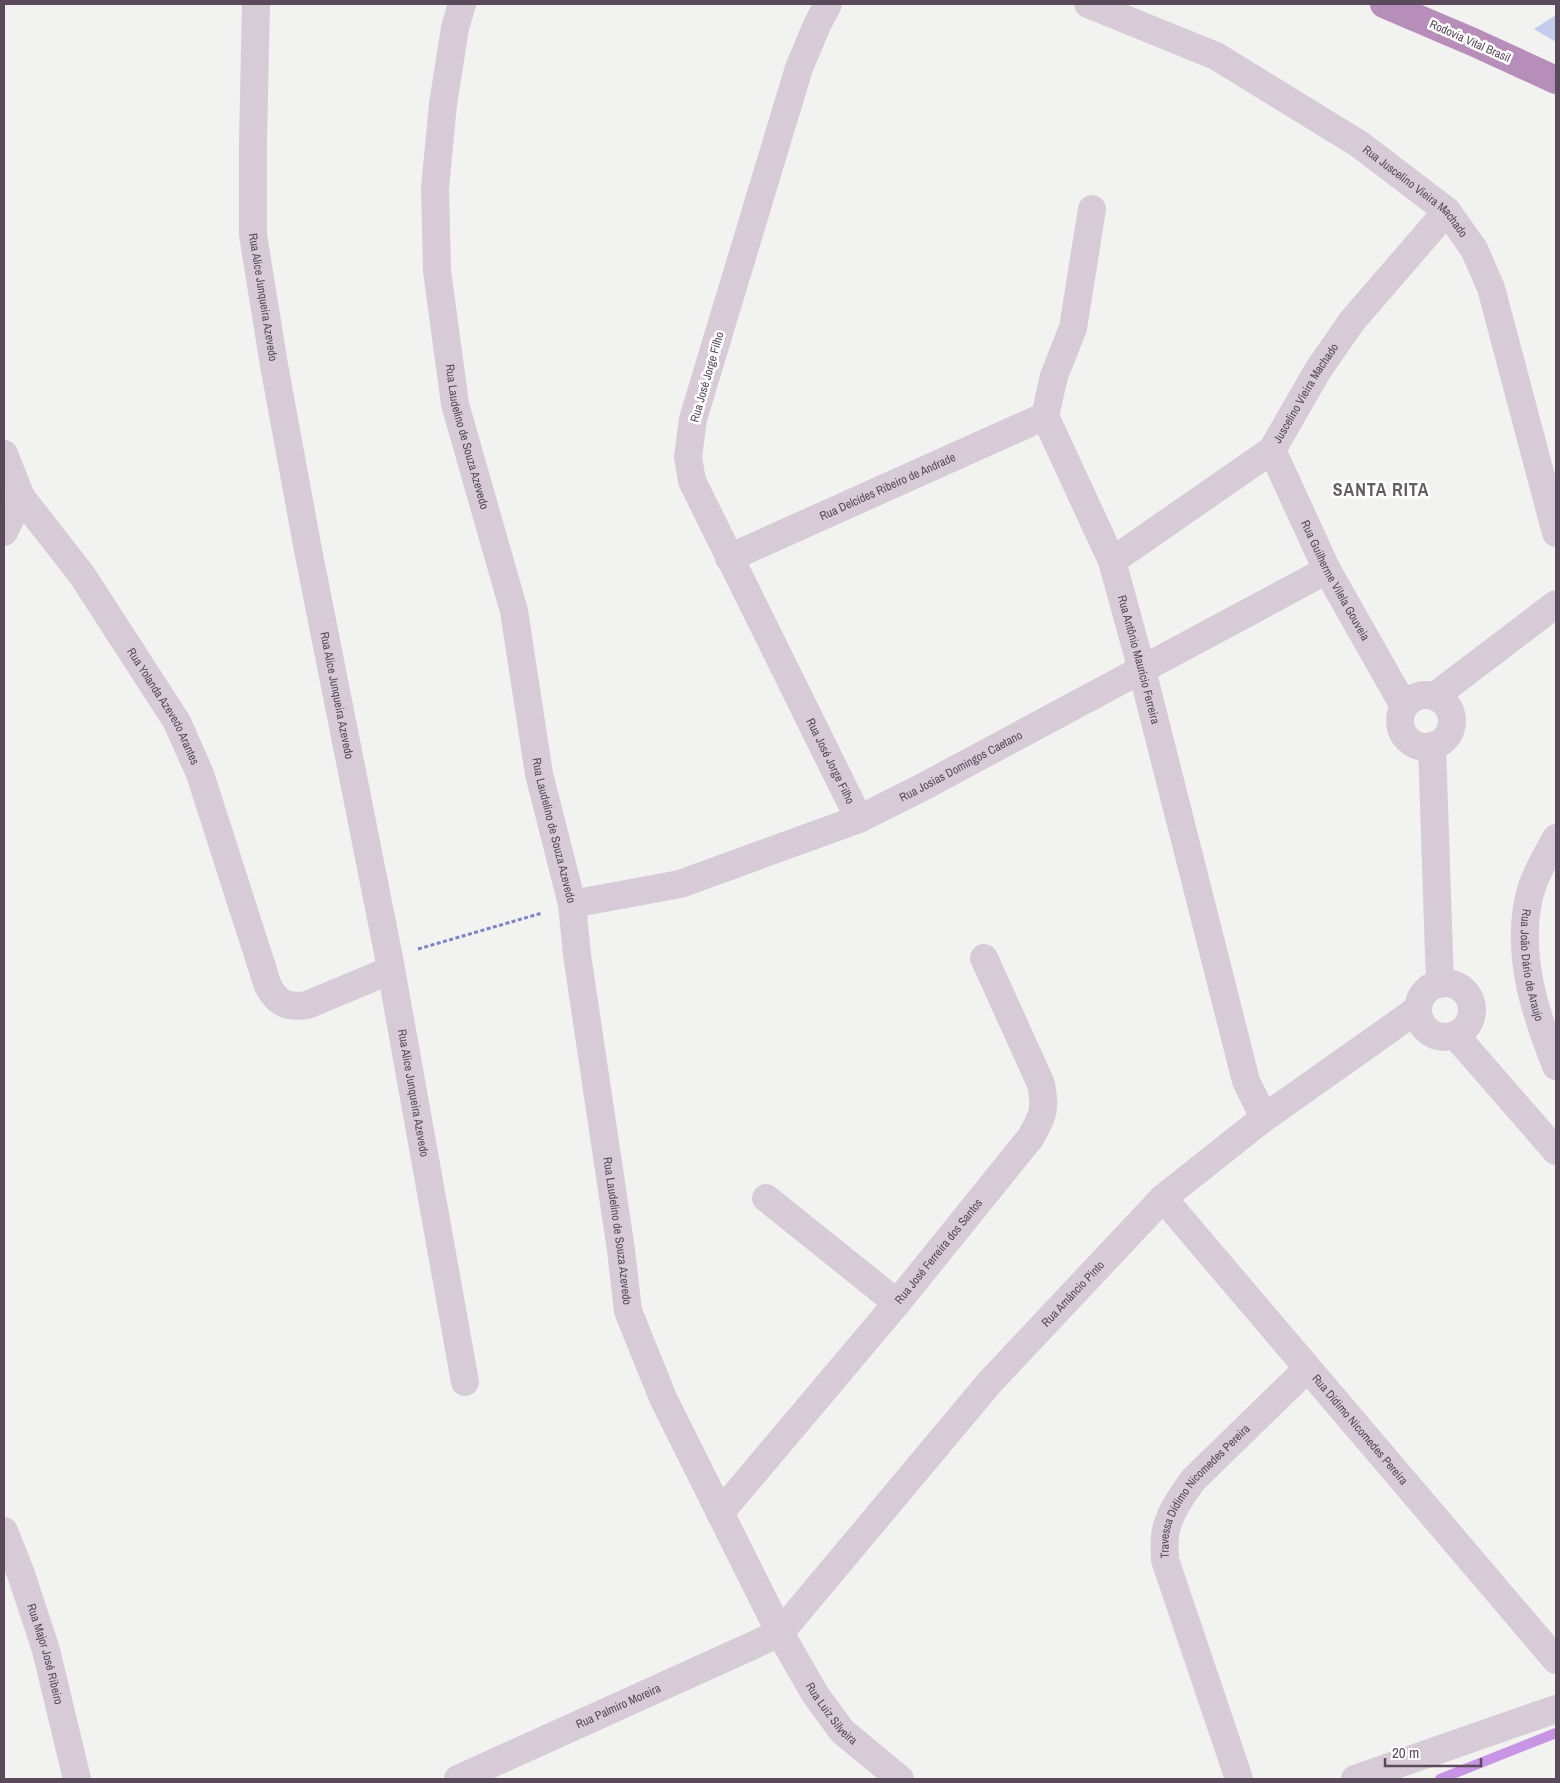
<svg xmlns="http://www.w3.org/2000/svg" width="1560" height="1783" viewBox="0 0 1560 1783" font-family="'Archivo Narrow',sans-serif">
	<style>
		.green { fill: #c4cbeb }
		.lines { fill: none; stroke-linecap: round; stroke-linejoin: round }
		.stream { stroke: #c795e4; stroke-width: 10 }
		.path { stroke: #7f83c6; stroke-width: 3; stroke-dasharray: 4 2.5; stroke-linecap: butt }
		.minor { stroke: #d7cbd8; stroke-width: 28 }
		.highway { stroke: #b78dba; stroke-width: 28 }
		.labels { text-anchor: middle; stroke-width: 5; stroke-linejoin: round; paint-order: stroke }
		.street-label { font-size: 12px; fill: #5a4a5c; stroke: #fff }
		.district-label { font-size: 18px; font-weight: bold; letter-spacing: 1px; fill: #645d64; stroke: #fff }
	</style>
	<rect width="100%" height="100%" fill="#f2f2f0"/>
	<polygon class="green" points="1556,15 1556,42 1534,29"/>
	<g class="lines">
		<polyline class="stream" points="1440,1779 1556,1733"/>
		<polyline class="path" points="418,949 542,913"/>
		<g class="minor">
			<path id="s1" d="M256 4 253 141V235L274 365 308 550 389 958 465 1382"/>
			<path id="s2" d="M462 4 455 28 443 104 435 188 437 271 455 404 514 611 539 774 572 904 577 955 621 1250 628 1311 663 1398 780 1633 815 1694 842 1731 900 1779"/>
			<path id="s3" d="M828 4 817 25 799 68 693 419 688 457 692 481 859 819"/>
			<path id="s4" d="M1088 4 1216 56 1359 144 1447 211 1474 249 1491 288 1556 533"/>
			<path id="s5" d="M1092 209 1073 328 1054 376 1045 416 1112 561 1142 670 1246 1081 1264 1118"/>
			<path id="s6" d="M1272 450 1327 570 1404 706"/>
			<path id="s7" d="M4 454 21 497 82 575 177 722 200 774 268 986C277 1003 287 1008 307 1005L391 970"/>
			<polyline points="4,532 21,497"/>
			<path id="s8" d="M729 558 1045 416"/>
			<path id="s9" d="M1112 561 1272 450 1318 370 1352 321 1447 211"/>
			<circle cx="1426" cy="721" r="26"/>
			<polyline points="1435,696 1556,604"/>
			<polyline points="1432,746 1440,984"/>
			<path id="s10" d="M1556 838C1546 857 1534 876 1529 897 1516 955 1535 1013 1556 1066"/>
			<path id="s11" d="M572 904 680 884 859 819 919 789 1327 570"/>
			<circle cx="1445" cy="1010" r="27"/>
			<polyline points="1455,1035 1556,1151"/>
			<polyline points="766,1198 897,1303"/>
			<path id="s12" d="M1163 1198 1556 1660"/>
			<path id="s13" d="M720 1513 897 1303 1031 1137C1043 1115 1046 1110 1041 1084L984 958"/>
			<path id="s14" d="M4 1531 21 1574 46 1650 77 1779"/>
			<path id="s15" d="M458 1779 780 1633 990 1382 1163 1198 1264 1118 1418 1009"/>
			<path id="s16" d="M1239 1779 1165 1560C1165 1552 1164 1544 1165 1536 1167 1516 1181 1497 1193 1480L1307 1369"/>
			<polyline points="1355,1779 1556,1709"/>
		</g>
		<polyline class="highway" points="1384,4 1473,42 1556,80"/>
	</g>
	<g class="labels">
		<g class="street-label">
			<text transform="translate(1470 41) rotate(24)" y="4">Rodovia Vital Brasil</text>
			<text dy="4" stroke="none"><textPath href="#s4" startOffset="380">Rua Juscelino Vieira Machado</textPath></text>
			<text dy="4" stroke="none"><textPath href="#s1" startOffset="294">Rua Alice Junqueira Azevedo</textPath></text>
			<text transform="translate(707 377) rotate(-74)" y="4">Rua José Jorge Filho</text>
			<text dy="4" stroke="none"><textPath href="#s9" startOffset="261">Juscelino Vieira Machado</textPath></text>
			<text dy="4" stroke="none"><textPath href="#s2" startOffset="438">Rua Laudelino de Souza Azevedo</textPath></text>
			<text dy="4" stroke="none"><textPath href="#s8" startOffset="174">Rua Delcídes Ribeiro de Andrade</textPath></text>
			<text dy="4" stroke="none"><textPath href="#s6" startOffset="145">Rua Guilherme Vilela Gouveia</textPath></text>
			<text dy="4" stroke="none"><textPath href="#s5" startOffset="475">Rua Antônio Maurício Ferreira</textPath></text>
			<text dy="4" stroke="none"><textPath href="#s1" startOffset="699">Rua Alice Junqueira Azevedo</textPath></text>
			<text dy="4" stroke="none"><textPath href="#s7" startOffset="300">Rua Yolanda Azevedo Arantes</textPath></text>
			<text dy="4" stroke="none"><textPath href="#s3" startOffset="812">Rua José Jorge Filho</textPath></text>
			<text dy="4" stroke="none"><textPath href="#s11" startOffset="415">Rua Josias Domingos Caetano</textPath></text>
			<text dy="4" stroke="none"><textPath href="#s2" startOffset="842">Rua Laudelino de Souza Azevedo</textPath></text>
			<text dy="4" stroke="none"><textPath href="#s10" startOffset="134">Rua João Dário de Araujo</textPath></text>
			<text dy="4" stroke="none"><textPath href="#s1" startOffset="1104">Rua Alice Junqueira Azevedo</textPath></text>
			<text dy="4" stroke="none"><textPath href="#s2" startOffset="1248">Rua Laudelino de Souza Azevedo</textPath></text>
			<text dy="4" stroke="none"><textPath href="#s13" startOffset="341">Rua José Ferreira dos Santos</textPath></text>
			<text dy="4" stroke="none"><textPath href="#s15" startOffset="802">Rua Amâncio Pinto</textPath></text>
			<text dy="4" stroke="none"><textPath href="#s12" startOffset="304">Rua Dídimo Nicomedes Pereira</textPath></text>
			<text dy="4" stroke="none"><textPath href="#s16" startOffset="314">Travessa Dídimo Nicomedes Pereira</textPath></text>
			<text dy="4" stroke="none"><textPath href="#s14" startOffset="130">Rua Major José Ribeiro</textPath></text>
			<text dy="4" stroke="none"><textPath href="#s15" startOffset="176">Rua Palmiro Moreira</textPath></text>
			<text dy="4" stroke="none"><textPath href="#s2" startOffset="1781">Rua Luiz Silveira</textPath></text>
		</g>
		<g class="district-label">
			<text x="1381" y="496">SANTA RITA</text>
		</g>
	</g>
	<rect width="1560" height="1783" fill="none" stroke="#5a4a5c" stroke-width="10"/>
	<path d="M1385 1758v8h96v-8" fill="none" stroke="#5a4a5c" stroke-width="2.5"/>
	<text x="1392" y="1758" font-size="15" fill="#5a4a5c" stroke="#ffffff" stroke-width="4" paint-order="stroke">20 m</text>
</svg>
